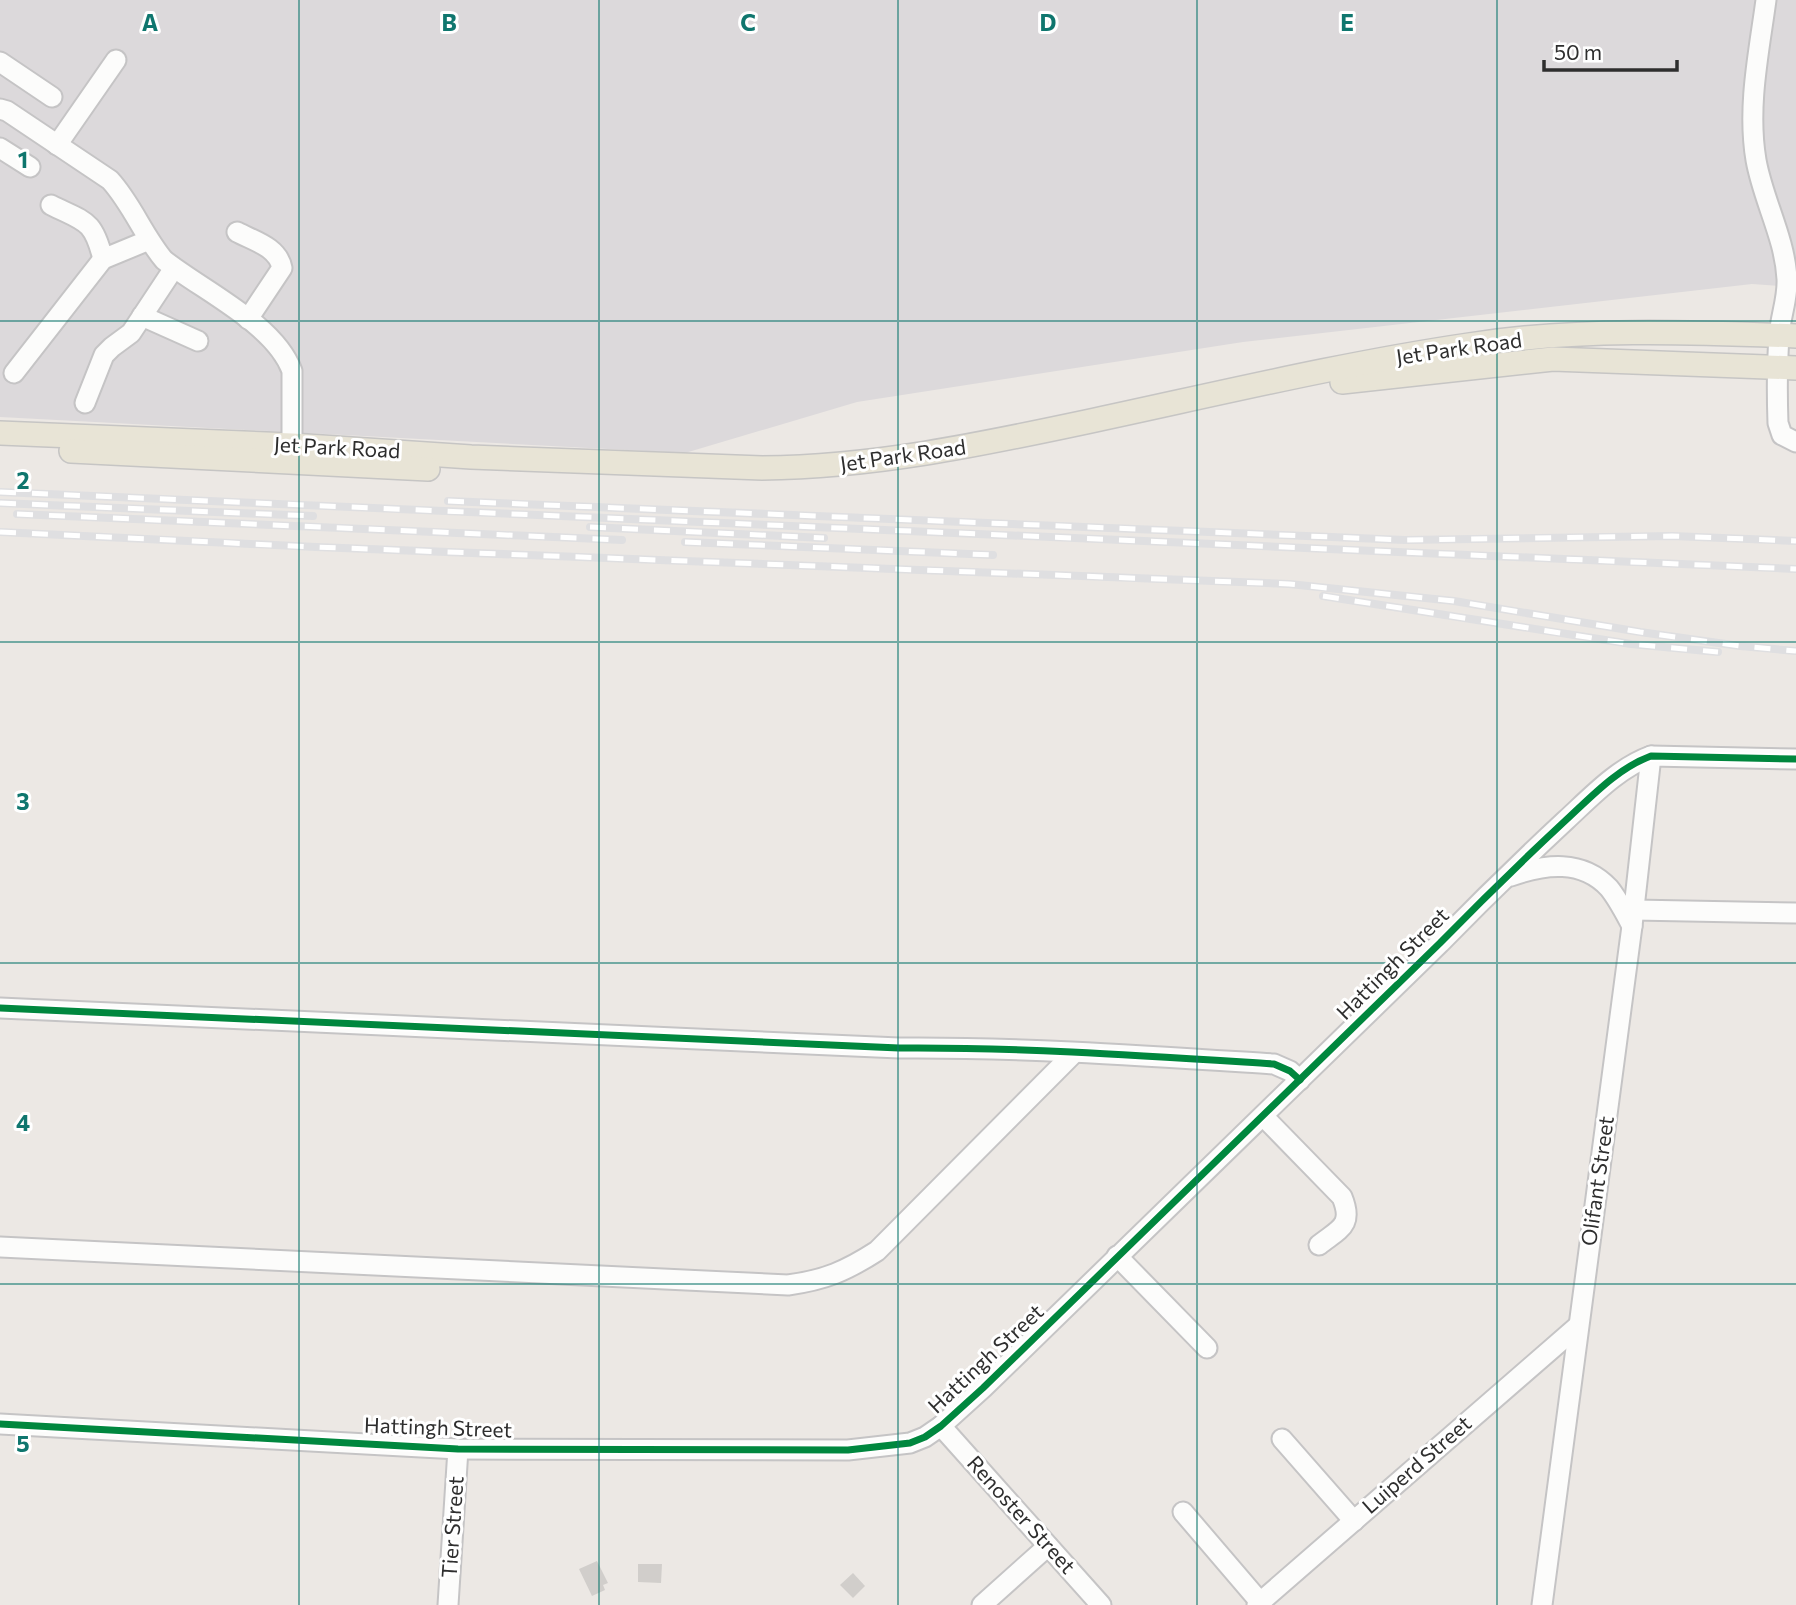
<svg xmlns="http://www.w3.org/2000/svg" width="1796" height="1605" viewBox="0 0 1796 1605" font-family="Commissioner,sans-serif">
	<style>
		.industrial { fill: #dcd9db }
		.building { fill: #d1cecb }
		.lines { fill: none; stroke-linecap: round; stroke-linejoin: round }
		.minor-casing { stroke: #c5c4c5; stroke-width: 23 }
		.major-casing { stroke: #c6c5c4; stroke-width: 26 }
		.minor { stroke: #fcfcfb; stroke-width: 19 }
		.major { stroke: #e8e4d6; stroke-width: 23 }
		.rail-casing { stroke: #dfdfe1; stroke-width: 8 }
		.rail { stroke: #fff; stroke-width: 5; stroke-dasharray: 16; stroke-linecap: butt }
		.cycleway-casing { stroke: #fff; stroke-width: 11 }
		.cycleway { stroke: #00873e; stroke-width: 7 }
		.grid { fill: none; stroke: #0f766e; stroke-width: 2; stroke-opacity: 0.55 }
		.labels { text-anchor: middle; stroke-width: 6; stroke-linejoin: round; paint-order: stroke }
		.street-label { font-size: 21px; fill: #2e2e2e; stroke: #fff }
		.grid-label { font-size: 23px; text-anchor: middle; font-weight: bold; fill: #0f766e; stroke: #fff; stroke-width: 6; stroke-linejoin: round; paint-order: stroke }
	</style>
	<rect width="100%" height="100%" fill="#ece8e4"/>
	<polygon class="industrial" points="0,0 1796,0 1796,287 1752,284 1243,342 857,402 685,453 0,417"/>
	<g class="building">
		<polygon points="597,1561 608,1583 603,1585 605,1590 592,1596 579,1569"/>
		<polygon points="638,1564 662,1564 661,1583 638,1582"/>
		<polygon points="853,1573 865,1586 853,1598 840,1585"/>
	</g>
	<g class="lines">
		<g class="minor-casing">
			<g id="minor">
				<path d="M1766 0C1759 52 1747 107 1756 160 1763 200 1785 238 1787 279 1788 299 1780 317 1779 337 1777 365 1777 395 1778 423L1782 435 1796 442"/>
				<polyline points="0,62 52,97"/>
				<path d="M0 109 7 111 110 180C132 204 143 235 164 260 203 291 275 324 292 371V459"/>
				<polyline points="57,145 116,60"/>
				<polyline points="0,148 30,167"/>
				<path d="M51 205C85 222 93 219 103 259L149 240"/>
				<path d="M237 232C254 241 278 247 282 268L248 319"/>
				<polyline points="142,316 198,341"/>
				<polyline points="14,373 103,259"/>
				<polyline points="85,403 104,355 112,347 131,333 174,268"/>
				<path d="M1511 876C1545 864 1582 859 1609 888 1618 899 1625 913 1632 926"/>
				<polyline points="1634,910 1796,913"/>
				<path d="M0 1008 899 1048C1024 1047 1150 1056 1274 1064L1290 1071 1300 1080"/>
				<path d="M1263 1116 1342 1197C1354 1226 1339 1229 1319 1245"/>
				<path d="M0 1247 788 1285C825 1280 846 1271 877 1251L1074 1053"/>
				<polyline points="1117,1256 1207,1348"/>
				<path d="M0 1424 458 1449 848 1450 910 1443 925 1437 941 1426 983 1388 1440 943C1481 901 1523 860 1566 820 1592 796 1618 768 1651 756L1796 759"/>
				<polyline points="941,1426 1101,1605"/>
				<polyline points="1282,1439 1354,1521"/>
				<polyline points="1183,1512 1260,1602"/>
				<polyline points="448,1605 458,1449"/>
				<polyline points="982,1605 1048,1546"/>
				<polyline points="1257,1605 1578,1326"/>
				<polyline points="1542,1605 1632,926 1651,756"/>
			</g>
		</g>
		<g class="major-casing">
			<g id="major">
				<polyline points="1342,382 1553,359 1796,368"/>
				<path d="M0 433 292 445 471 457 762 468C873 467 978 445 1086 422 1213 395 1340 364 1469 345 1577 328 1688 332 1796 336"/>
				<polyline points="71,451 428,469"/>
			</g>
		</g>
		<use href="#minor" class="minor"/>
		<use href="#major" class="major"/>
		<g class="rail-casing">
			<g id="rail">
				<polyline points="0,492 1796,569"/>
				<polyline points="448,501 1405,540 1672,536 1796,541"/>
				<polyline points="0,503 313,516"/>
				<polyline points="17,514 622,540"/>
				<polyline points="590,527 824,538"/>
				<polyline points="0,532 316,547 1289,584 1454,601 1640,632 1740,646 1796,651"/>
				<polyline points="685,542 993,555"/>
				<polyline points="1323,596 1631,644 1718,652"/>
			</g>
		</g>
		<use href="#rail" class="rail"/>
		<g class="cycleway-casing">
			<g id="cycleway">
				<path d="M0 1008 899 1048C1024 1047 1150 1056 1274 1064L1290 1071 1300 1080"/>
				<path d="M0 1424 458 1449 848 1450 910 1443 925 1437 941 1426 983 1388 1440 943C1481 901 1523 860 1566 820 1592 796 1618 768 1651 756L1796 759"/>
			</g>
		</g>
		<use href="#cycleway" class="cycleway"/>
	</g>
	<path class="grid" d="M299 0V1605M599 0V1605M898 0V1605M1197 0V1605M1497 0V1605M0 321H1796M0 642H1796M0 963H1796M0 1284H1796"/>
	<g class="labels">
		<g class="street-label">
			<text transform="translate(1459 349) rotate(-8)" y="7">Jet Park Road</text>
			<text transform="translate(337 448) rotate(3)" y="7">Jet Park Road</text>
			<text transform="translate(903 456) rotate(-8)" y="7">Jet Park Road</text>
			<text transform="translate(1393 964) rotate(-45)" y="7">Hattingh Street</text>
			<text transform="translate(1598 1181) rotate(-82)" y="7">Olifant Street</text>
			<text transform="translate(986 1359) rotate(-43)" y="7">Hattingh Street</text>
			<text transform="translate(438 1428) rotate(2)" y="7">Hattingh Street</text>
			<text transform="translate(1417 1465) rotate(-41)" y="7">Luiperd Street</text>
			<text transform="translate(1021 1515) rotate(48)" y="7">Renoster Street</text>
			<text transform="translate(453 1527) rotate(-86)" y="7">Tier Street</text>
		</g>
	</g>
	<g class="grid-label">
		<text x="150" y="31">A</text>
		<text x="449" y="31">B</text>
		<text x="748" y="31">C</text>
		<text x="1048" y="31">D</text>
		<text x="1347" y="31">E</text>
		<text x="23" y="168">1</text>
		<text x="23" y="489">2</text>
		<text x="23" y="810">3</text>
		<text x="23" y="1131">4</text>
		<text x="23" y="1452">5</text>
	</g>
	<path d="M1544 60v10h133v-10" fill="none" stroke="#2e2e2e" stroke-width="3.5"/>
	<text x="1554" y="60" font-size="21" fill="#2e2e2e" stroke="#ffffff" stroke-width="5" paint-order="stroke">50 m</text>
</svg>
